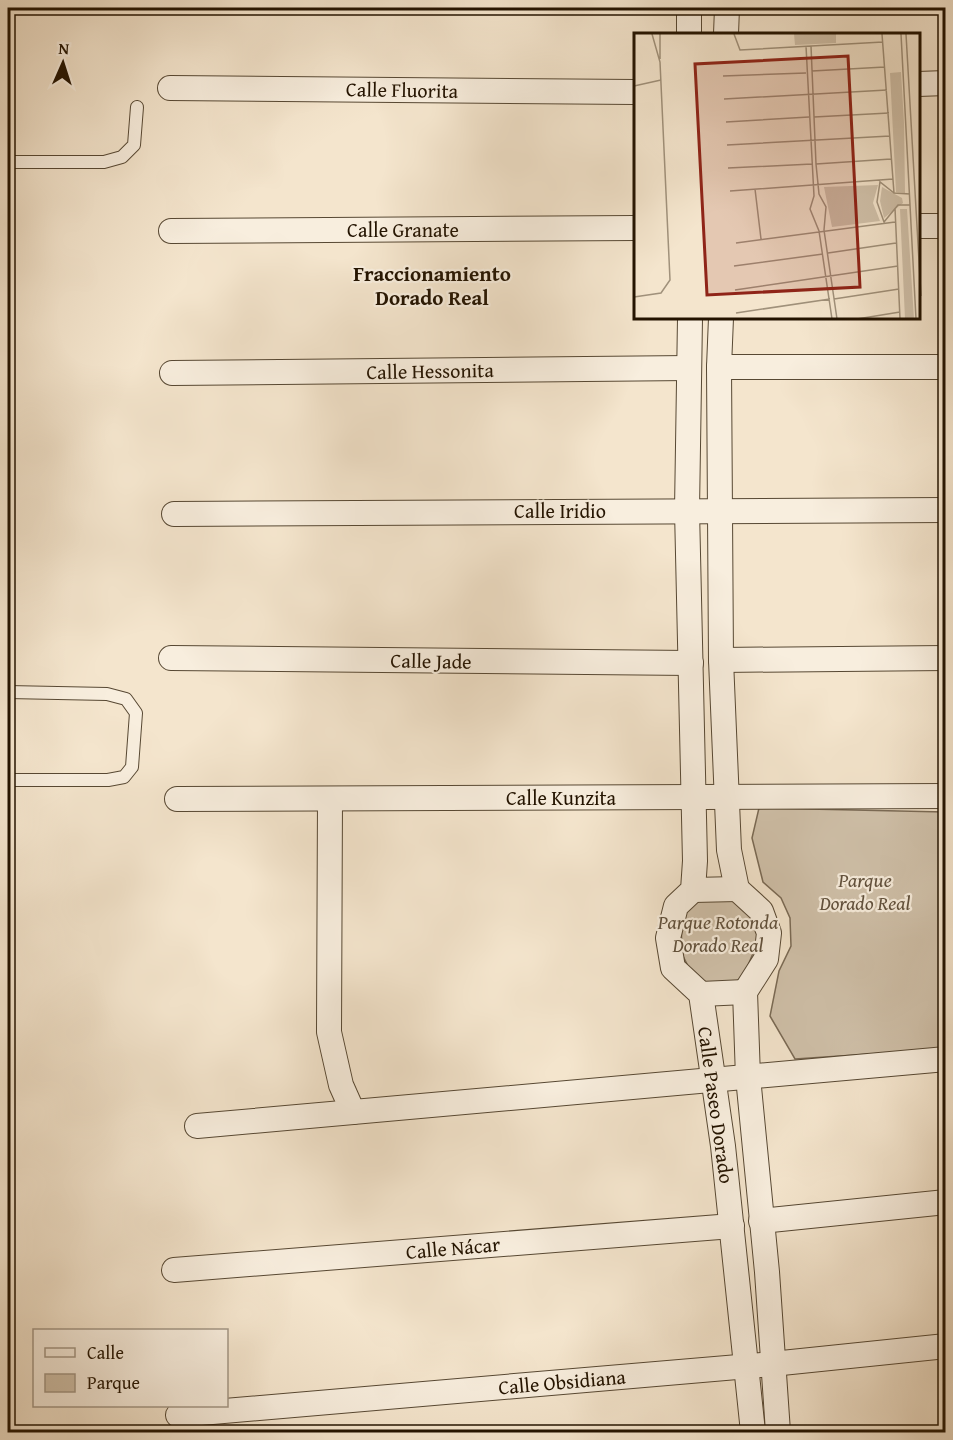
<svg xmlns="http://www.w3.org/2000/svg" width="953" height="1440" viewBox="0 0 953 1440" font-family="'Gentium Book Plus',serif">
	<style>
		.green { fill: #d0c1aa; stroke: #7a6a55; stroke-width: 1.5 }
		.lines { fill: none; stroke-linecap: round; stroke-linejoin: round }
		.lane-casing { stroke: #574833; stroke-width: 14 }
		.street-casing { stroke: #574833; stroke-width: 26 }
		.lane { stroke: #f8eede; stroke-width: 12 }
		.street { stroke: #f8eede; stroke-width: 24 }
		.labels { text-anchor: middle; stroke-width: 4.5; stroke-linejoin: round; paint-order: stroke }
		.street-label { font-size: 20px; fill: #231300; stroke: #f8eede }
		.park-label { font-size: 20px; font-style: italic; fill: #60503c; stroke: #f8eede }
		.neighbourhood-label { font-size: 21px; font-weight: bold; fill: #231300; stroke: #f8eede }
		.inset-road { fill: none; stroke: #a0917b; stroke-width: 1.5 }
		.view { fill: #8f2418; fill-opacity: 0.15; stroke: #8f2418; stroke-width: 3 }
		.inset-edge { fill: none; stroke: #231300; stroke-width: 3 }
	</style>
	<rect width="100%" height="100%" fill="#f4e5cd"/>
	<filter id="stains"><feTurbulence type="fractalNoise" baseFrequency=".00333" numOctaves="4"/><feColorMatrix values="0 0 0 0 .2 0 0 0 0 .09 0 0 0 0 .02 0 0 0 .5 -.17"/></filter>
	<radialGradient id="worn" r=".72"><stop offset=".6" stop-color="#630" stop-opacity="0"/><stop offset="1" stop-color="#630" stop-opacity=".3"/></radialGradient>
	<g class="green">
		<polygon points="759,808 945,812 945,1049 795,1059 770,1016 779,971 791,946 790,918 781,898 763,882 752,838"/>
		<polygon points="695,894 723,895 755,914 758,941 742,980 698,986 682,954 681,920"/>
	</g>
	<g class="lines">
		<g class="lane-casing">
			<g id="lane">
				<polyline points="8,162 104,162 122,157 134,145 137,107"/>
				<polyline points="8,692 107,694 126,699 136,713 132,767 124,777 108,780 8,780"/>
			</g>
		</g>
		<g class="street-casing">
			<g id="street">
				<polyline points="689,8 689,34"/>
				<polyline points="726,34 727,8"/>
				<polyline points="918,84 946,83"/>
				<polyline points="170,88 635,92"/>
				<polyline points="918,226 946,226"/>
				<polyline points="171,231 635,228"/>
				<polyline points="690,318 687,510 695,861 693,890 676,906 668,938 673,968 701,994 723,1146 753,1432"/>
				<polyline points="721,318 719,367 721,660 729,850 737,889 761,911 769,933 766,959 745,992 748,1077 767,1272 778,1432"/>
				<polyline points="719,367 946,367"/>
				<polyline points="172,373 689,368"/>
				<polyline points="174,514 946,510"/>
				<polyline points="171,658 691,663"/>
				<polyline points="721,660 946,658"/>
				<polyline points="177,799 946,796"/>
				<polyline points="330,799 329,1032 341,1085 353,1112"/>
				<polyline points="693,890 737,889"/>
				<polyline points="701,994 745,992"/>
				<polyline points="197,1126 946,1059"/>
				<polyline points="761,1221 946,1202"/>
				<polyline points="174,1270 732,1226"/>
				<polyline points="178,1415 772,1364 946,1346"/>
			</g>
		</g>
		<use href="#lane" class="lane"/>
		<use href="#street" class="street"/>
	</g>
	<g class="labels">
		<g class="street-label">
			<text transform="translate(402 90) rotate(1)" y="7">Calle Fluorita</text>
			<text x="403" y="237">Calle Granate</text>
			<text transform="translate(430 371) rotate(-1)" y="7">Calle Hessonita</text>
			<text x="560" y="518">Calle Iridio</text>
			<text transform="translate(431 661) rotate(1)" y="7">Calle Jade</text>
			<text x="561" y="805">Calle Kunzita</text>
			<text transform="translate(716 1105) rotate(82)" y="7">Calle Paseo Dorado</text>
			<text transform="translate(453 1248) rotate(-5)" y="7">Calle Nácar</text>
			<text transform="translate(562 1382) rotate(-5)" y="7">Calle Obsidiana</text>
		</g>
		<g class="park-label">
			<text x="865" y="887">Parque<tspan x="865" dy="23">Dorado Real</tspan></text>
			<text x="718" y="929">Parque Rotonda<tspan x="718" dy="23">Dorado Real</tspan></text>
		</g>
		<g class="neighbourhood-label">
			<text x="432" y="281">Fraccionamiento<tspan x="432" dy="24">Dorado Real</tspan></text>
		</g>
	</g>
	<g transform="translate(634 33)">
		<rect width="286" height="286" fill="#f4e5cd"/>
		<path d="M160 1H202V10L161 12ZM267 39 270 90 271 160 262 159 256 40ZM244 152 239 170 246 188 198 194 190 154ZM248 154 268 165 269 170 250 185 246 168ZM266 176H273L280 286H271Z" fill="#d0c1aa"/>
		<path class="inset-road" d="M100 1 106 17 249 9M248 1 260 160 276 161M267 1 282 286M272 1 287 263M172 13 180 163 176 176 185 198 198 286M177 13 182 131 185 161 192 174 190 197 203 286M26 26V1M178 38 251 34M89 43 172 40M0 53 27 47M90 66 253 57M180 84 255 80M92 89 175 84M93 112 256 103M182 131 257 126M94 135 178 131M121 156 127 206M96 158 259 146M260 160 246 149 243 169 250 189 264 172H276M261 175 266 286M102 210 261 189M194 220 262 210M100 233 189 221M101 257 264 233M0 264 27 260 36 247 26 29 18 1M200 266 265 256M102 280 196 266M223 286 266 279"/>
		<path class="view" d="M214 23 226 254 73 262 61 31Z"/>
		<rect width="286" height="286" class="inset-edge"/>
	</g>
	<rect width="953" height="1440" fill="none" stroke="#f4e5cd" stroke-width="30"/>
	<rect x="9" y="9" width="935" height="1422" fill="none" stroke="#231300" stroke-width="3"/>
	<rect x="15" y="15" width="923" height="1410" fill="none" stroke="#231300" stroke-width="1.5"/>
	<rect x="33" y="1329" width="195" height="78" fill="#f8eede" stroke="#a39685" stroke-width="1.5"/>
	<rect x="45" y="1348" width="30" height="9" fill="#f8eede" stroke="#a39685" stroke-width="1.5"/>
	<text x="87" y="1359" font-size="18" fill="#231300">Calle</text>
	<rect x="45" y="1374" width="30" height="18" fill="#d0c1aa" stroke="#a39685" stroke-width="1.5"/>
	<text x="87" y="1389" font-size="18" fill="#231300">Parque</text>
	<g transform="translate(63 63) rotate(3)" stroke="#f8eede" stroke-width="4.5" paint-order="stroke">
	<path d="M0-4.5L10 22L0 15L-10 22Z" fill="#231300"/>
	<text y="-9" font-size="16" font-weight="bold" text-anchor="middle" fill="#231300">N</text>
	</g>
	<rect width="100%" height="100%" filter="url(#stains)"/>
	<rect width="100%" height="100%" fill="url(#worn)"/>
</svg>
